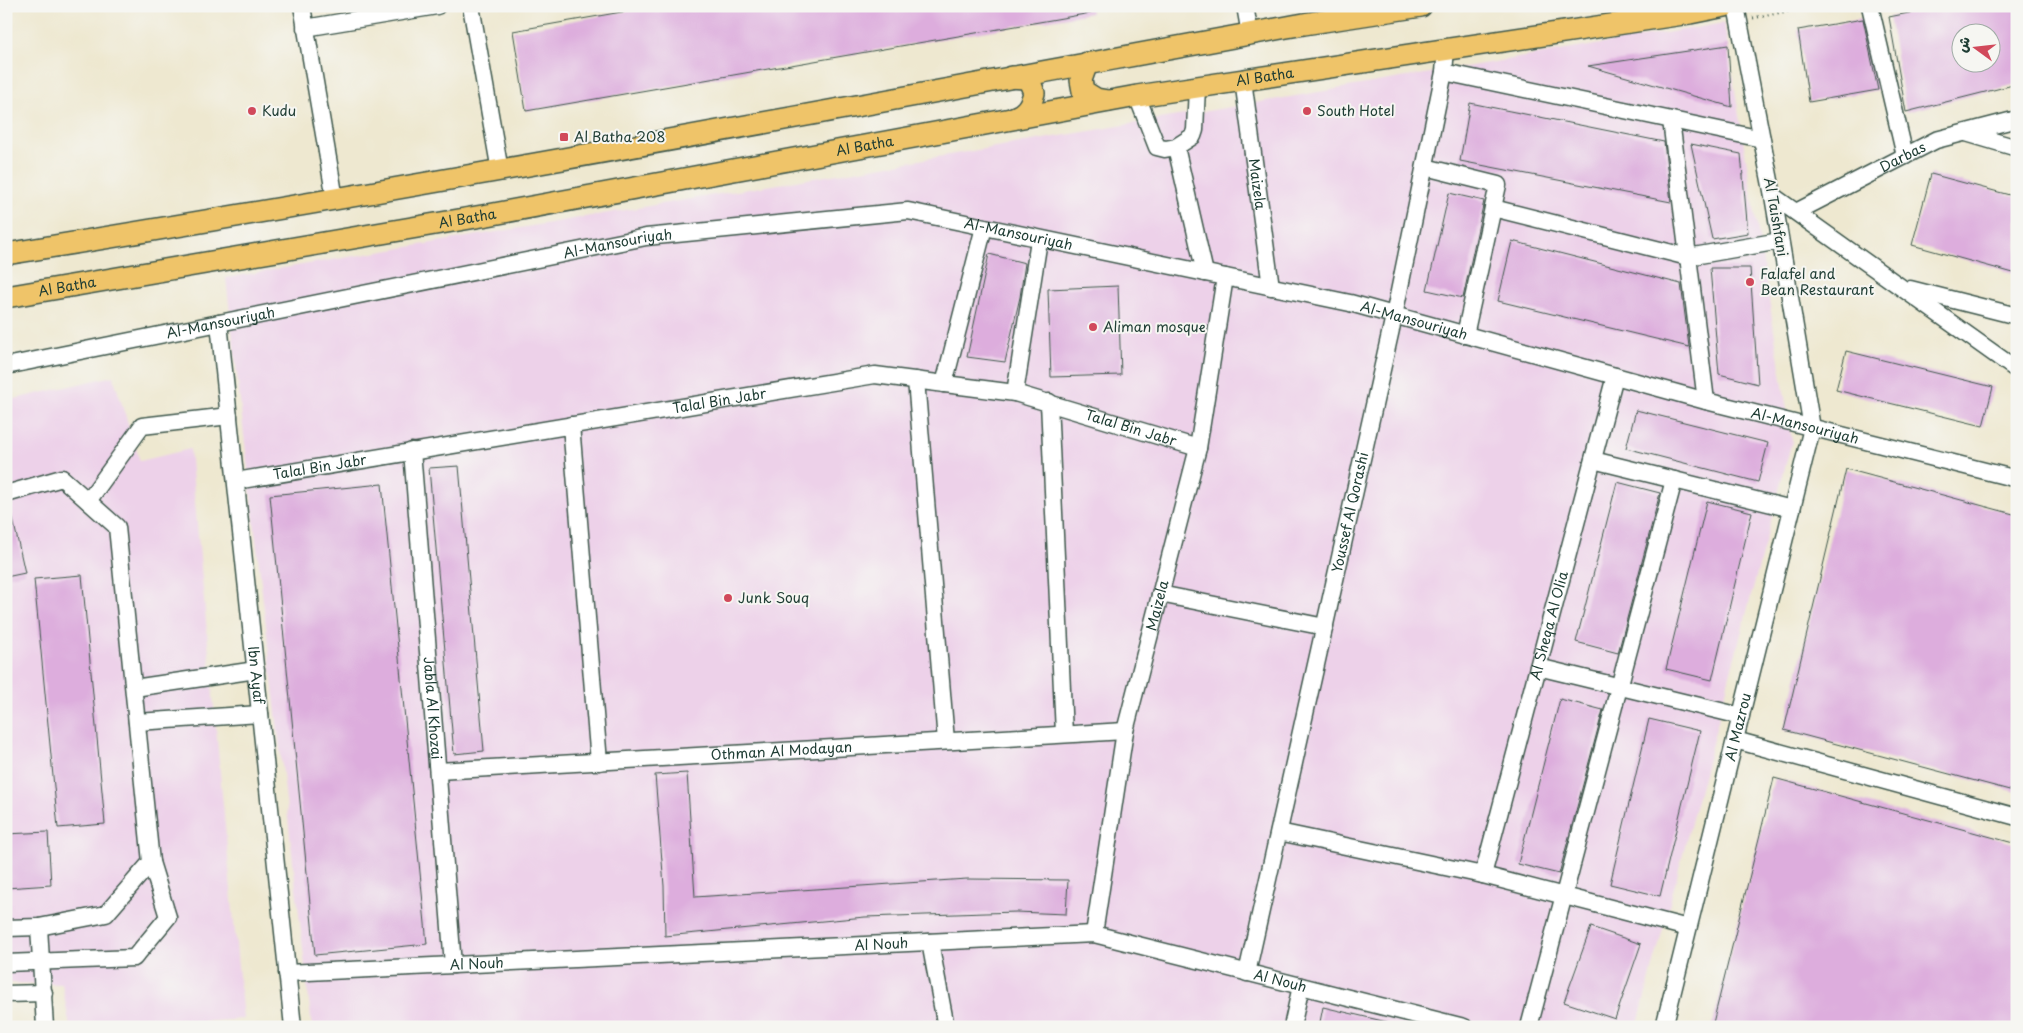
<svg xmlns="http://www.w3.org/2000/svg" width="2023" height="1033" viewBox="0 0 2023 1033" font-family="'Playpen Sans','Playpen Sans Arabic',sans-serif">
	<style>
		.built { fill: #edd1e9 }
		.building { fill: #ddaddd; fill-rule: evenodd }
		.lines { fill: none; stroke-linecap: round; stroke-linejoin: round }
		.minor-casing { stroke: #3e574b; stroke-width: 19 }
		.major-casing { stroke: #3e574b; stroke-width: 24 }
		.path { stroke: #3e574b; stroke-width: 3; stroke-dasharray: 1 4; stroke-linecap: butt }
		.minor { stroke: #fff; stroke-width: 16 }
		.major { stroke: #efc469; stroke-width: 21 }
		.poi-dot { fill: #d1495b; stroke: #f6f6f2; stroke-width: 2 }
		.labels { text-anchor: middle; stroke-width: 4; stroke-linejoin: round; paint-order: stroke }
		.street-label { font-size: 14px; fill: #1f3d34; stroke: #f6f6f2 }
		.poi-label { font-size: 14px; fill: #1f3d34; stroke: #f6f6f2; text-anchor: start }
	</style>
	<rect width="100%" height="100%" fill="#f6f6f2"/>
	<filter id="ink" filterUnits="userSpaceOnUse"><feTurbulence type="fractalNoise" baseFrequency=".02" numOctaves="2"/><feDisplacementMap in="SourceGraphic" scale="10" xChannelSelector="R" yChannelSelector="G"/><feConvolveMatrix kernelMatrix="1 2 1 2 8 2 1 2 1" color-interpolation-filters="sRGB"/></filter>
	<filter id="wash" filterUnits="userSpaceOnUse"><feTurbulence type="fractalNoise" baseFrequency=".0096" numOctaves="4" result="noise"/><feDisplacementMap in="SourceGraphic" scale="20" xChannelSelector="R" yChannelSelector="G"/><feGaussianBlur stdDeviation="1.12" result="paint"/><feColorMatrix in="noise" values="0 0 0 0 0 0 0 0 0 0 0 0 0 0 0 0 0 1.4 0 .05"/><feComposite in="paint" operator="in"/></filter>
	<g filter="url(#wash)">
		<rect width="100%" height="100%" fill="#eee8d0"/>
		<g class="built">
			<polygon points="1724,23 1792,441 1637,1027 312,1027 226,278"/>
			<polygon points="113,376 140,461 190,449 243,1019 131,1027 70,1027 62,984 6,983 6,401"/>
		</g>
		<g id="blocks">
			<g class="building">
				<polygon points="656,6 1090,6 1091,13 526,111 513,31"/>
				<path d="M1943 6H2017V84L1906 112 1889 17ZM1960 32H1990V62H1960Z"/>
				<polygon points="1863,19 1878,90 1809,102 1798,30"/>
				<polygon points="1728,45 1732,107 1588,66"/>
				<polygon points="1470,103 1664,142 1671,202 1460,161"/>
				<polygon points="1691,144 1741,154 1748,233 1712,239"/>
				<polygon points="1931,174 2017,197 2017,274 1912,245"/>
				<polygon points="1449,193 1484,201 1463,298 1427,290"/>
				<polygon points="1512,241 1681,284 1689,347 1498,301"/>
				<polygon points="989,254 1025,263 1020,297 1005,362 967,357"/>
				<polygon points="1710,268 1750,268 1758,384 1719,374"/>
				<polygon points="1118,286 1121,375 1051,377 1048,289"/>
				<polygon points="1846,351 1993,387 1983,426 1836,390"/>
				<polygon points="1636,410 1768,443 1758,482 1626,448"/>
				<polygon points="459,466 484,751 454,754 429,468"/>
				<polygon points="1846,469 2017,515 2017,792 1784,730"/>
				<polygon points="1617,482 1660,493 1618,653 1576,642"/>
				<polygon points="382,484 427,944 315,955 270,495"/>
				<polygon points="1707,501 1752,512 1712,680 1666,669"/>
				<polygon points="6,515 12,515 25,573 6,577"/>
				<polygon points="82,575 105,824 58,828 34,579"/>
				<polygon points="1560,699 1603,710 1559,874 1518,864"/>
				<polygon points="1649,719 1700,731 1660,896 1610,884"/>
				<polygon points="687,773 695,897 967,879 1068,880 1066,914 1016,912 865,917 665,936 664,886 655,775"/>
				<polygon points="1774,778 2017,844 2017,1027 1712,1027"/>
				<polygon points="48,832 51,885 6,888 6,834"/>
				<polygon points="1591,927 1641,944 1615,1019 1564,1002"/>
				<polygon points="1323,1007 1387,1022 1386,1027 1319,1027"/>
			</g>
		</g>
	</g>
	<g filter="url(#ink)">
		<use href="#blocks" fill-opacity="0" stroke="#3e574b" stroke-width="1"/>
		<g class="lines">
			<g class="minor-casing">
				<g id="minor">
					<polyline points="302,6 335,199"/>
					<polyline points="471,6 500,171"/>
					<polyline points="1245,6 1250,34"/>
					<polyline points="1870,6 1905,156"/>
					<polyline points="305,28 437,6"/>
					<polyline points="1444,72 1762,139"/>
					<path id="s1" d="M1243 80 1271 287"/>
					<polyline points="1137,96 1157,147 1165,149 1176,147 1193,136 1195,130 1197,87"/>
					<polyline points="1671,120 1706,401"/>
					<polyline points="1966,133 2017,148"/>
					<polyline points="1176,147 1205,273"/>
					<polyline points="1425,167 1498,185 1465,335"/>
					<polyline points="1773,196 2017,370"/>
					<polyline points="1493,208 1688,257 1780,241"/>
					<path id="s2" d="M1796 212 1936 140 2017 119"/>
					<polyline points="1910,289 2017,316"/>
					<path id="s3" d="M219 323 293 1027"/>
					<path id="s4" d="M6 366 646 237 908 211 1350 303 1706 401 2017 479"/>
					<polyline points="916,380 946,741"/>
					<polyline points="944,384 984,227"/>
					<polyline points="1015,393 1039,240"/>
					<polyline points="1049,402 1064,734"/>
					<polyline points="571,425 599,762"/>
					<path id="s5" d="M412 451 453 965"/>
					<polyline points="1593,460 1792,509"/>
					<path id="s6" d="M236 481 875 375 1015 393 1198 448"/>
					<polyline points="6,494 62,478 117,527 151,862 106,914 39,927 6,928"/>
					<polyline points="88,501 142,426 229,416"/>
					<polyline points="1160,594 1325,627"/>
					<polyline points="1538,667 1741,716"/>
					<polyline points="134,688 256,670"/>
					<polyline points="137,722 260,714"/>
					<polyline points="1735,740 2017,817"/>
					<path id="s7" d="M438 771 1125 731"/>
					<polyline points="1279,832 1483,875 1688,928"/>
					<path id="s8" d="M1483 875 1615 376"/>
					<polyline points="39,927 45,1027"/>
					<path id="s9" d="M1094 934 1125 731 1198 448 1225 277"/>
					<polyline points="930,942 946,1027"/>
					<polyline points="6,963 134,958 168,917 151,862"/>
					<path id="s10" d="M287 973 1094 934 1464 1027"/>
					<path id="s11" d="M1247 973 1394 316 1444 72 1446 50"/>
					<polyline points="6,994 44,993"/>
					<polyline points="1292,1027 1301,986"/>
					<polyline points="1529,1027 1674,480"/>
					<path id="s12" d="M1664 1027 1812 428 1773 196 1736 6"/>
				</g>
			</g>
			<g class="major-casing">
				<g id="major">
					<polyline points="1087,63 1081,80 1083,91 1096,99 1108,101"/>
					<path d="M1011 77C1027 78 1029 77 1034 93 1031 105 1026 114 1013 118"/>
					<path d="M6 254C440 184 872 103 1304 24L1421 6"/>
					<path id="s13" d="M6 297 488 215 1137 96 1690 13 1725 6"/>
				</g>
			</g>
			<polyline class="path" points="1753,18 1811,6"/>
			<use href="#minor" class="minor"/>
			<use href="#major" class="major"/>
		</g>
	</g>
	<g class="poi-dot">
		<circle cx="252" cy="111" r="5"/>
		<circle cx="1307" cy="111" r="5"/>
		<rect x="559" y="132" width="10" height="10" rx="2.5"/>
		<circle cx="1750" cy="282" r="5"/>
		<circle cx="1093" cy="327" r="5"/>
		<circle cx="728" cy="598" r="5"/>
	</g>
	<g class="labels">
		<g class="street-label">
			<text dy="5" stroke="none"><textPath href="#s13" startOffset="1278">Al Batha</textPath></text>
			<text dy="5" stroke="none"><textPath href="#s13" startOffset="872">Al Batha</textPath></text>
			<text dy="5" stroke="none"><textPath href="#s2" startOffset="120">Darbas</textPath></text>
			<text dy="5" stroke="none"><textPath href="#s1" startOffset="105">Maizela</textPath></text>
			<text transform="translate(1776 217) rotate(80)" y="5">Al Taishfani</text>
			<text dy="5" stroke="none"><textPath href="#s13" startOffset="468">Al Batha</textPath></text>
			<text dy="5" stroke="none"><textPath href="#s4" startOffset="1029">Al-Mansouriyah</textPath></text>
			<text dy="5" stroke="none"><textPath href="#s4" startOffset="624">Al-Mansouriyah</textPath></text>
			<text dy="5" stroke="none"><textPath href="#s13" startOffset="62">Al Batha</textPath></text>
			<text dy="5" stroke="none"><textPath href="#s4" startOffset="1434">Al-Mansouriyah</textPath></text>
			<text dy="5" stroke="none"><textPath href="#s4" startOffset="219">Al-Mansouriyah</textPath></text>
			<text dy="5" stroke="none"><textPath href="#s6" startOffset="490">Talal Bin Jabr</textPath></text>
			<text dy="5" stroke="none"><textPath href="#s4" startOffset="1839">Al-Mansouriyah</textPath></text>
			<text dy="5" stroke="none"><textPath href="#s6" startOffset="910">Talal Bin Jabr</textPath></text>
			<text dy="5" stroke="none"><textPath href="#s6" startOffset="85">Talal Bin Jabr</textPath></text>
			<text dy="5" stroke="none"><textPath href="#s11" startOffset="472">Youssef Al Qorashi</textPath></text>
			<text dy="5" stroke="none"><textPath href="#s9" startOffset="335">Maizela</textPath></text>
			<text dy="5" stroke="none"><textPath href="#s8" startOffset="258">Al Sheqa Al Olia</textPath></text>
			<text dy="5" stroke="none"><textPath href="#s3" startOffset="354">Ibn Ayaf</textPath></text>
			<text dy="5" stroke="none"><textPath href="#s5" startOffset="258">Jabla Al Khozai</textPath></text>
			<text dy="5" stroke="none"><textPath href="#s12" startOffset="309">Al Mazrou</textPath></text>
			<text dy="5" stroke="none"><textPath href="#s7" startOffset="344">Othman Al Modayan</textPath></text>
			<text dy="5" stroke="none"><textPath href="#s10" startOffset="595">Al Nouh</textPath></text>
			<text dy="5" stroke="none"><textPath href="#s10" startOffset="190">Al Nouh</textPath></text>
			<text dy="5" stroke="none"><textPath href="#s10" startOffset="1000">Al Nouh</textPath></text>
		</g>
		<g class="poi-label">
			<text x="262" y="116">Kudu</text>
			<text x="1317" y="116">South Hotel</text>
			<text x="574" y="142">Al Batha 208</text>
			<text x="1760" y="279">Falafel and<tspan x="1760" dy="16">Bean Restaurant</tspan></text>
			<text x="1103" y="332">Aliman mosque</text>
			<text x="738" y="603">Junk Souq</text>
		</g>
	</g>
	<rect width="2023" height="1033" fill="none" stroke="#f6f6f2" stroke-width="25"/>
	<g transform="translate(1976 48) rotate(285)"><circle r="24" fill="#f6f6f2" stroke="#a0aca6"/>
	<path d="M0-4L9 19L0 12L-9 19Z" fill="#d1495b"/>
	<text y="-8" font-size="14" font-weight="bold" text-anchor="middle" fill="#1f3d34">ش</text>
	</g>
</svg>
